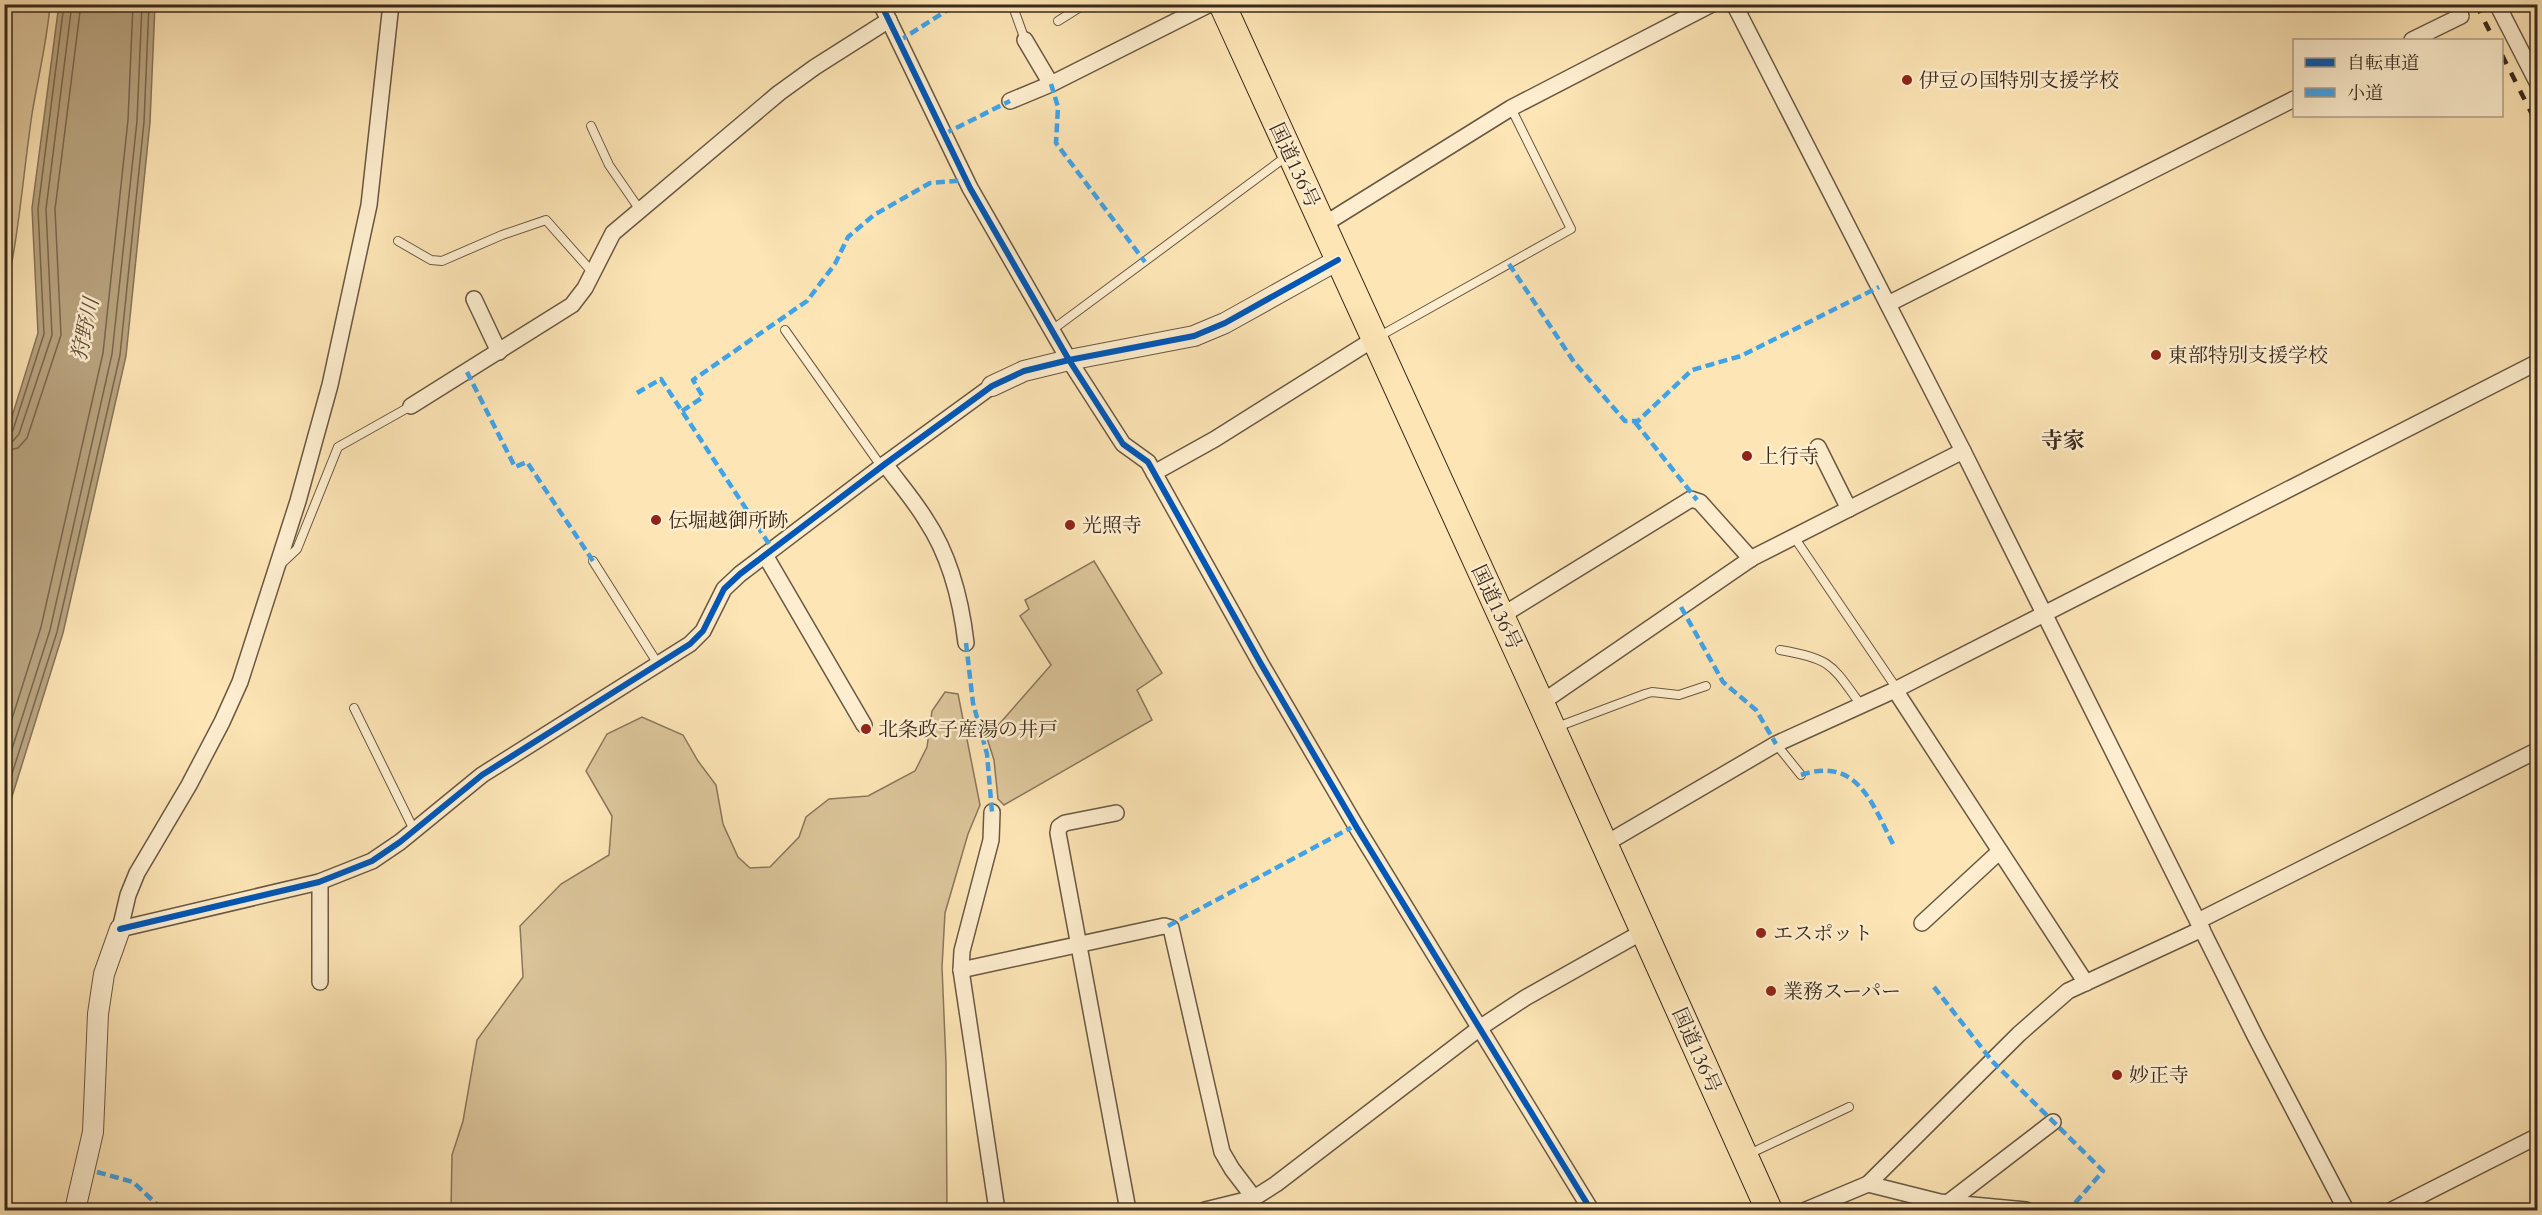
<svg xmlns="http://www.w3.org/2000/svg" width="2542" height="1215" viewBox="0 0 2542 1215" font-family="Cardo,'Noto Serif JP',serif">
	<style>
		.green { fill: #dcc59b; stroke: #8a775c; stroke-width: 1.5 }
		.water { fill: #baa581; stroke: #867359; stroke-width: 1.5 }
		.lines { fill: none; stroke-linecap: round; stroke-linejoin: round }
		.shore { stroke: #79674f; stroke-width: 1.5 }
		.service-casing { stroke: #695843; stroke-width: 10 }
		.minor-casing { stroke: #695843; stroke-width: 18 }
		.tertiary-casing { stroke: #695843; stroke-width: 22 }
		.trunk-casing { stroke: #38291d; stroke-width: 28 }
		.service { stroke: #feeecf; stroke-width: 8 }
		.minor { stroke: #feeecf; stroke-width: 15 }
		.tertiary { stroke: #feeecf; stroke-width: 20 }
		.trunk { stroke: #fde5b5; stroke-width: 26 }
		.rail { stroke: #38291d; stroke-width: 4.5; stroke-dasharray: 10 10; stroke-linecap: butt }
		.quiet { stroke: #3fa3ea; stroke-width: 4.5; stroke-dasharray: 9 4.5; stroke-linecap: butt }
		.cycleway-casing { stroke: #feeecf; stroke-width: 10 }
		.cycleway { stroke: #0057b8; stroke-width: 6 }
		.poi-dot { fill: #8f2418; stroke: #feeecf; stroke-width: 2 }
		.labels { text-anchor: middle; stroke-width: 5; stroke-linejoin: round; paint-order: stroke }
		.poi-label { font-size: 20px; fill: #38291d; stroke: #feeecf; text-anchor: start }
		.street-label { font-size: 20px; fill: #38291d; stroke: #feeecf }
		.water-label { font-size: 21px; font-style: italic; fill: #5f4e3b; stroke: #feeecf }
		.quarter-label { font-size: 22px; font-weight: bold; fill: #38291d; stroke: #feeecf }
	</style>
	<rect width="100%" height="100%" fill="#fde5b5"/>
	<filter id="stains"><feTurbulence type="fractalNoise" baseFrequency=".00333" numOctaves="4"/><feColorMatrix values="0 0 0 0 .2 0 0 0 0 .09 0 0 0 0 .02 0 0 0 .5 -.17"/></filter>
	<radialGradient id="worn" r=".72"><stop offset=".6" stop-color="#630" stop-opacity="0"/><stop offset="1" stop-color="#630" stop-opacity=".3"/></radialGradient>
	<g class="green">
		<path d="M5 4 50 5C47 42 38 77 32 114 23 175 19 236 5 296Z"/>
		<polygon points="1094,561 1162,673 1137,690 1152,720 1004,805 998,799 994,760 987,738 1051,665 1020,616 1029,609 1025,600"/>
		<polygon points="945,692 958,694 980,805 968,834 945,913 942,967 946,1063 947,1210 451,1210 452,1155 463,1121 477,1040 523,977 520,926 561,884 609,855 612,816 586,771 607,734 642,717 683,735 698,761 716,785 723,824 738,857 750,868 770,867 799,837 806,817 829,799 868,796 915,771 927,747 932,711"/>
	</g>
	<polygon class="water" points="59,4 155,5 150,122 126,356 63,633 5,819 5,439 38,333 32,208"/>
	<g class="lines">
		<g class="shore">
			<polyline points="4,435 10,434 13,430 44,334 38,209 64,4"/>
			<polyline points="4,442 13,441 19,434 52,335 46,209 72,4"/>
			<polyline points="4,451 18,448 27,438 61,335 55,209 81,4"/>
			<polyline points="4,744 41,627 103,353 128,120 133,4"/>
			<polyline points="4,774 50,630 112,354 137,121 142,4"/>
			<polyline points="4,799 57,632 120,355 144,122 149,4"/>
		</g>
		<g class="service-casing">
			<g id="service">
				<polyline points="1012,4 1025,40"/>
				<polyline points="1058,21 1085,4"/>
				<polyline points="591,126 609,165 640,210"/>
				<polyline points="398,241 431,260 442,261 502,235 546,220 593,273"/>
				<polyline points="785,330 881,466"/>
				<polyline points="1052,330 1287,156"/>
				<polyline points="1378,337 1571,229 1511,108"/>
				<polyline points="1794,537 1897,689"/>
				<polyline points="593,561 658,664"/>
				<polyline points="281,564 297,549 338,447 411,406"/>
				<path d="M1780 650C1832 659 1831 664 1861 705"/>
				<polyline points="354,708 414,830"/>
				<polyline points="1557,727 1645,694 1652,692 1679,695 1706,686"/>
				<polyline points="1776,744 1801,775"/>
				<polyline points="1749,1154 1849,1107"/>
			</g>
		</g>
		<g class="minor-casing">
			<g id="minor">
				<polyline points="391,4 369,205 330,385 298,501 240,682 222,722 189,785 137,873 128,895 120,929 319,882 372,861 400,842 482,775 690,644 703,631 724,589 740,574 885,464 992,386"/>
				<polyline points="881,4 970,188 1069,360 1123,444 1148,462 1261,664 1357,828 1591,1210"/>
				<polyline points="1734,4 1963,451 2256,1038 2346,1210"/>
				<polyline points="2497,4 2538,84"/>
				<polyline points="1025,40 1051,84"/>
				<polyline points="2412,40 2461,16"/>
				<polyline points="1010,101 1051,84 1210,4"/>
				<polyline points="1323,225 1511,108 1712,4"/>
				<polyline points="474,299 499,352"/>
				<polyline points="1888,304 2294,99"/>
				<polyline points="411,406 572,305 585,288 613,233 779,93 815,67 889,20"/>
				<polyline points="1818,447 1849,509"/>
				<path d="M885 464C898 482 914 500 926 520 950 556 961 600 966 643"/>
				<polyline points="1154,473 1215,439 1374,339"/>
				<polyline points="765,555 864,725"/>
				<polyline points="1501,616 1691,499 1700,502 1751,559"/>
				<polyline points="1895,690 2086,983"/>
				<polyline points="1541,703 1752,558 1963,451"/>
				<polyline points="992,812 991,840 962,951 961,970 997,1210"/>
				<polyline points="1116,813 1065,823 1059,827 1058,833 1128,1210"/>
				<polyline points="1605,844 1776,744 1895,690 2538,362"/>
				<polyline points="2198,921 2538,750"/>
				<polyline points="1922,923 2000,851"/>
				<polyline points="961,970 1164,926 1171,928 1222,1152 1232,1169 1254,1198"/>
				<polyline points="320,982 320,882"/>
				<polyline points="1868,1184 2019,1034 2068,991 2202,929"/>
				<polyline points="1945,1205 2053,1122"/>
				<polyline points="1205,1210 1254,1198 1276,1184 1481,1027 1525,998 1644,931"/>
				<polyline points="1806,1210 1868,1184 1940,1202 2026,1210"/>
				<polyline points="2392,1210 2538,1136"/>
			</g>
		</g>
		<g class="tertiary-casing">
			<g id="tertiary">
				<polyline points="992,386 1024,371 1069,360 1194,336 1225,323 1338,260"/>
				<polyline points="75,1210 93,1132 98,1014 104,974 120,929"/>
			</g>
		</g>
		<g class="trunk-casing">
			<polyline id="trunk" points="1222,4 1541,703 1769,1210"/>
		</g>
		<use href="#service" class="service"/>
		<use href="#minor" class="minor"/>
		<use href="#tertiary" class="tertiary"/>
		<use href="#trunk" class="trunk"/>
		<g class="rail">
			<polyline points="2476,4 2494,40"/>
			<polyline points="2502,55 2538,126"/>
		</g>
		<g class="quiet">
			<polyline points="899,41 957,4"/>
			<polyline points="1051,84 1058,107 1056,143 1145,262"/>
			<polyline points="944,134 1010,101"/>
			<polyline points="1509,264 1574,362 1625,421 1638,421 1692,370 1741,356 1879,287"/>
			<polyline points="467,372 515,467 527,462 593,561"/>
			<polyline points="637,393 661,379 773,550"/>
			<polyline points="682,411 703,397 693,380 807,301 835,264 848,237 874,215 930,183 966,180"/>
			<polyline points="1635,422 1697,500"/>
			<polyline points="1681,607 1723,682 1756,710 1776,744"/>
			<polyline points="966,643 973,703 987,754 992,812"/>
			<path d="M1801 775C1857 756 1872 803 1893 844"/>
			<polyline points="1168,926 1356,825"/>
			<polyline points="1934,987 1992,1061 2103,1171 2069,1210"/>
			<polyline points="97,1172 133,1182 163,1210"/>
		</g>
		<g class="cycleway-casing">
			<g id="cycleway">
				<polyline points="881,4 970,188 1069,360 1123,444 1148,462 1261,664 1357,828 1591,1210"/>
				<polyline points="120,929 319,882 372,861 400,842 482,775 690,644 703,631 724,589 740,574 885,464 992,386 1024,371 1069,360 1194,336 1225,323 1338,260"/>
			</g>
		</g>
		<use href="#cycleway" class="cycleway"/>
	</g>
	<g class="poi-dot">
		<circle cx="1907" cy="80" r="6"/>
		<circle cx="2156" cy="355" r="6"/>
		<circle cx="1747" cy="456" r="6"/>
		<circle cx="656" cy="520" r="6"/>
		<circle cx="1070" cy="525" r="6"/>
		<circle cx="866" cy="729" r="6"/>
		<circle cx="1761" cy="933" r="6"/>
		<circle cx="1771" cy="991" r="6"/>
		<circle cx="2117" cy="1075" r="6"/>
	</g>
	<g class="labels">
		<g class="poi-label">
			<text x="1919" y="87">伊豆の国特別支援学校</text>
			<text x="2168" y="362">東部特別支援学校</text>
			<text x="1759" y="463">上行寺</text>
			<text x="668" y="527">伝堀越御所跡</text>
			<text x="1082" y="532">光照寺</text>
			<text x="878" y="736">北条政子産湯の井戸</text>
			<text x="1773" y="940">エスポット</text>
			<text x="1783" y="998">業務スーパー</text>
			<text x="2129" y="1082">妙正寺</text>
		</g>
		<g class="street-label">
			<text transform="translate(1295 165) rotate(65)" y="7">国道136号</text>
			<text transform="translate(1497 607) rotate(65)" y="7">国道136号</text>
			<text transform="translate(1697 1050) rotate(66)" y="7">国道136号</text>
		</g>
		<g class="water-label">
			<text transform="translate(85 329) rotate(-78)" y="7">狩野川</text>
		</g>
		<g class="quarter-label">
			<text x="2063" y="448">寺家</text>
		</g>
	</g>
	<rect width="2542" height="1215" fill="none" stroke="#fde5b5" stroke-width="24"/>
	<rect x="6" y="6" width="2530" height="1203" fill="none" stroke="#38291d" stroke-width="3"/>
	<rect x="12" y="12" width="2518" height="1191" fill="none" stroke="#38291d" stroke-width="1.5"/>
	<rect x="2293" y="39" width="210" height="78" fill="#feeecf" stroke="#af9f88" stroke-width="1.5"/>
	<rect x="2305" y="58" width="30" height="9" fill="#0057b8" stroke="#af9f88" stroke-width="1.5"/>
	<text x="2347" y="69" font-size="18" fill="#38291d">自転車道</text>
	<rect x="2305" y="88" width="30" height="9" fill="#3fa3ea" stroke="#af9f88" stroke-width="1.5"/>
	<text x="2347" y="99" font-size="18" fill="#38291d">小道</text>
	<rect width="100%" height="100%" filter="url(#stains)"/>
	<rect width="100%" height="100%" fill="url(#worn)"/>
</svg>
